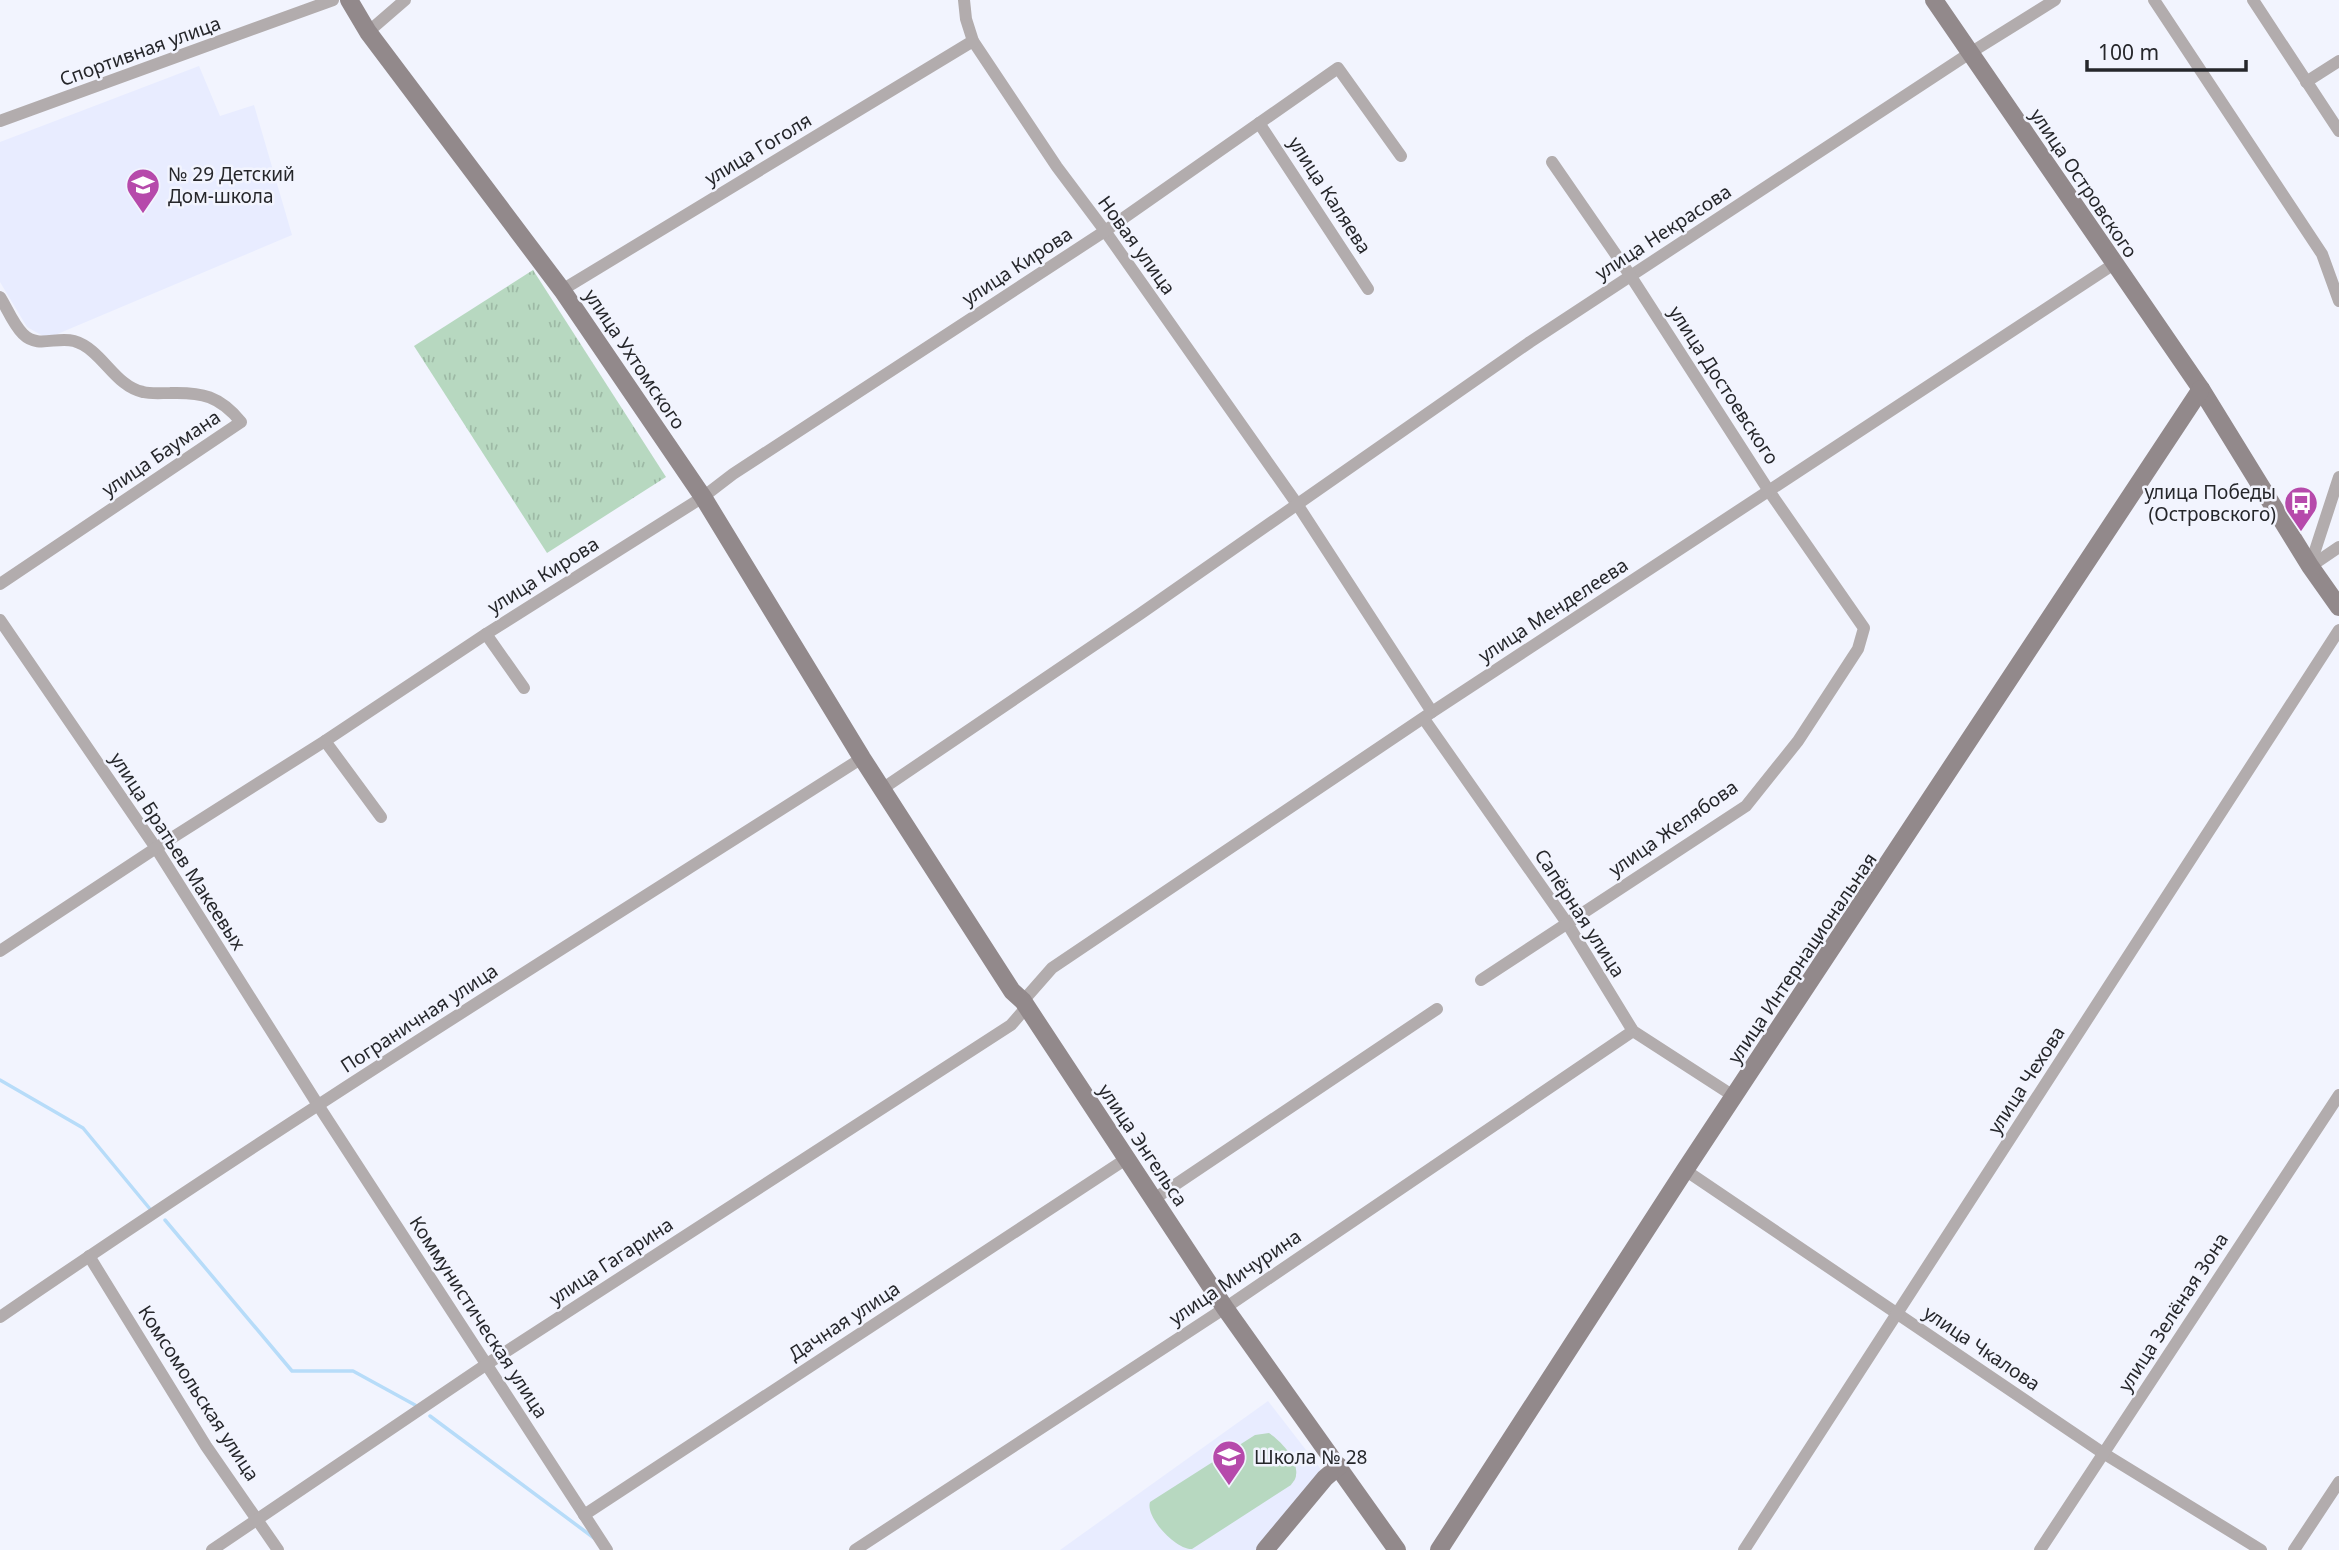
<svg xmlns="http://www.w3.org/2000/svg" width="2339" height="1550" viewBox="0 0 2339 1550" font-family="'Noto Sans',sans-serif">
	<style>
		.built { fill: #e8ecff }
		.grass { fill: url(#grass-tufts) }
		.pitch { fill: #b7d8c0 }
		.lines { fill: none; stroke-linecap: round; stroke-linejoin: round }
		.stream { stroke: #b7dcf9; stroke-width: 3.5 }
		.street { stroke: #b2acad; stroke-width: 12 }
		.secondary { stroke: #92898b; stroke-width: 18 }
		.labels { text-anchor: middle; stroke-width: 5; stroke-linejoin: round; paint-order: stroke }
		.street-label { font-size: 19px; fill: #26272b; stroke: #f2f4fe }
		.poi-label { font-size: 19px; fill: #26272b; stroke: #f2f4fe; text-anchor: start }
	</style>
	<defs>
		<pattern id="grass-tufts" width="24" height="20" patternUnits="userSpaceOnUse" patternTransform="scale(1.75)"><rect width="24" height="20" fill="#b7d8c0"/><path d="M3 7l-1-3M5 7V3M7 7l1-3M15 17l-1-3M17 17v-4M19 17l1-3" fill="none" stroke="#9db9a5"/></pattern>
	</defs>
	<rect width="100%" height="100%" fill="#f2f4fe"/>
	<g class="built">
		<polygon points="199,66 220,116 254,105 292,235 55,335 43,336 27,327 0,282 0,142"/>
		<polygon points="1268,1401 1323,1472 1257,1550 1060,1550"/>
	</g>
	<polygon class="grass" points="533,270 666,477 547,553 414,346"/>
	<path class="pitch" d="M1269 1433C1280 1440 1299 1460 1296 1475 1296 1479 1293 1482 1291 1485L1192 1549C1176 1550 1145 1517 1150 1502L1255 1435Z"/>
	<g class="lines">
		<g class="stream">
			<polyline points="0,1080 83,1128 150,1209"/>
			<polyline points="165,1220 292,1371 353,1371 415,1405"/>
			<polyline points="430,1416 594,1538"/>
		</g>
		<g class="street">
			<polyline points="964,0 966,19 973,41 1057,167 1105,231 1297,504 1432,712"/>
			<polyline points="2154,0 2322,254 2339,301"/>
			<polyline points="2253,0 2339,131"/>
			<polyline points="368,32 405,0"/>
			<polyline points="2306,82 2339,61"/>
			<polyline points="0,121 333,0"/>
			<polyline points="1259,123 1368,289"/>
			<polyline points="562,290 973,41"/>
			<path d="M0 297C7 308 13 324 23 334 38 349 56 336 74 341 102 349 114 386 143 392 151 394 161 393 170 393 202 392 220 396 241 422L0 584"/>
			<polyline points="2310,566 2339,477"/>
			<polyline points="2311,566 2339,547"/>
			<polyline points="0,620 156,848 318,1105 607,1550"/>
			<polyline points="486,634 524,688"/>
			<polyline points="1424,719 1567,923 1633,1031 1735,1097"/>
			<polyline points="325,741 381,817"/>
			<polyline points="882,789 1140,614 1530,342 1970,53 2055,0"/>
			<polyline points="0,951 156,848 325,741 486,634 703,497 733,474 1105,231 1338,68 1401,156"/>
			<polyline points="1481,980 1746,806 1798,741 1858,649 1864,628 1769,491 1630,275 1552,162"/>
			<polyline points="1685,1170 2103,1453 2261,1550"/>
			<polyline points="1154,1199 1437,1009"/>
			<polyline points="89,1256 206,1446 278,1550"/>
			<path d="M0 1317C282 1123 574 942 862 758"/>
			<polyline points="584,1515 1126,1159"/>
			<polyline points="212,1550 487,1364 1011,1025 1024,1010 1023,1001 1052,968 1432,712 2114,264"/>
			<polyline points="855,1550 1225,1308 1633,1031"/>
			<polyline points="1744,1550 2339,630"/>
			<polyline points="2040,1550 2339,1095"/>
			<polyline points="2294,1550 2339,1482"/>
		</g>
		<g class="secondary">
			<polyline points="349,0 368,32 562,290 703,497 862,758 1012,991 1023,1001 1225,1308 1397,1550"/>
			<polyline points="1934,0 2201,389 2310,566 2339,607"/>
			<polyline points="1265,1550 1325,1478 1339,1466"/>
			<polyline points="1439,1550 1685,1170 2201,389"/>
		</g>
	</g>
	<defs>
		<g id="school-pin" transform="scale(1.75)"><path d="M0 17L-7.5 6A9.5 9.5 0 1 1 7.5 6Z" fill="#b64aab" stroke="#f2f4fe"/><path d="M0-5L7-2L0 1L-7-2ZM-4 1L0 2.5L4 1V4Q0 6-4 4Z" fill="#fff"/></g>
		<g id="bus-pin" transform="scale(1.75)"><path d="M0 17L-7.5 6A9.5 9.5 0 1 1 7.5 6Z" fill="#b64aab" stroke="#f2f4fe"/><path d="M-5-6H5V4H4V6H2V4H-2V6H-4V4H-5ZM-3.5-4V0h7V-4ZM-3.5 1.2v1.5H-2V1.2ZM2 1.2v1.5H3.5V1.2Z" fill="#fff"/></g>
	</defs>
	<g fill-rule="evenodd">
		<use href="#school-pin" x="143" y="185"/>
		<use href="#bus-pin" x="2301" y="503"/>
		<use href="#school-pin" x="1229" y="1457"/>
	</g>
	<g class="labels">
		<g class="street-label">
			<text transform="translate(140 51) rotate(-20)" y="7">Спортивная улица</text>
			<text transform="translate(758 149) rotate(-31)" y="7">улица Гоголя</text>
			<text transform="translate(2084 183) rotate(56)" y="7">улица Островского</text>
			<text transform="translate(1330 195) rotate(57)" y="7">улица Каляева</text>
			<text transform="translate(1663 232) rotate(-33)" y="7">улица Некрасова</text>
			<text transform="translate(1137 245) rotate(54)" y="7">Новая улица</text>
			<text transform="translate(1017 266) rotate(-33)" y="7">улица Кирова</text>
			<text transform="translate(635 359) rotate(56)" y="7">улица Ухтомского</text>
			<text transform="translate(1724 385) rotate(57)" y="7">улица Достоевского</text>
			<text transform="translate(161 453) rotate(-34)" y="7">улица Баумана</text>
			<text transform="translate(543 575) rotate(-32)" y="7">улица Кирова</text>
			<text transform="translate(1553 610) rotate(-33)" y="7">улица Менделеева</text>
			<text transform="translate(1673 828) rotate(-35)" y="7">улица Желябова</text>
			<text transform="translate(178 851) rotate(57)" y="7">улица Братьев Макеевых</text>
			<text transform="translate(1580 913) rotate(57)" y="7">Сапёрная улица</text>
			<text transform="translate(1802 958) rotate(-56)" y="7">улица Интернациональная</text>
			<text transform="translate(419 1018) rotate(-33)" y="7">Пограничная улица</text>
			<text transform="translate(2026 1080) rotate(-57)" y="7">улица Чехова</text>
			<text transform="translate(1143 1145) rotate(56)" y="7">улица Энгельса</text>
			<text transform="translate(611 1261) rotate(-33)" y="7">улица Гагарина</text>
			<text transform="translate(1235 1277) rotate(-34)" y="7">улица Мичурина</text>
			<text transform="translate(2173 1312) rotate(-57)" y="7">улица Зелёная Зона</text>
			<text transform="translate(479 1317) rotate(57)" y="7">Коммунистическая улица</text>
			<text transform="translate(844 1321) rotate(-33)" y="7">Дачная улица</text>
			<text transform="translate(1982 1348) rotate(34)" y="7">улица Чкалова</text>
			<text transform="translate(199 1393) rotate(57)" y="7">Комсомольская улица</text>
		</g>
		<g class="poi-label">
			<text x="168" y="181">№ 29 Детский<tspan x="168" dy="22">Дом-школа</tspan></text>
			<text x="2276" y="499" text-anchor="end">улица Победы<tspan x="2276" dy="22">(Островского)</tspan></text>
			<text x="1254" y="1464">Школа № 28</text>
		</g>
	</g>
	<path d="M2087 60v10h159v-10" fill="none" stroke="#26272b" stroke-width="3.5"/>
	<text x="2098" y="60" font-size="21" fill="#26272b" stroke="#f2f4fe" stroke-width="5" paint-order="stroke">100 m</text>
</svg>
